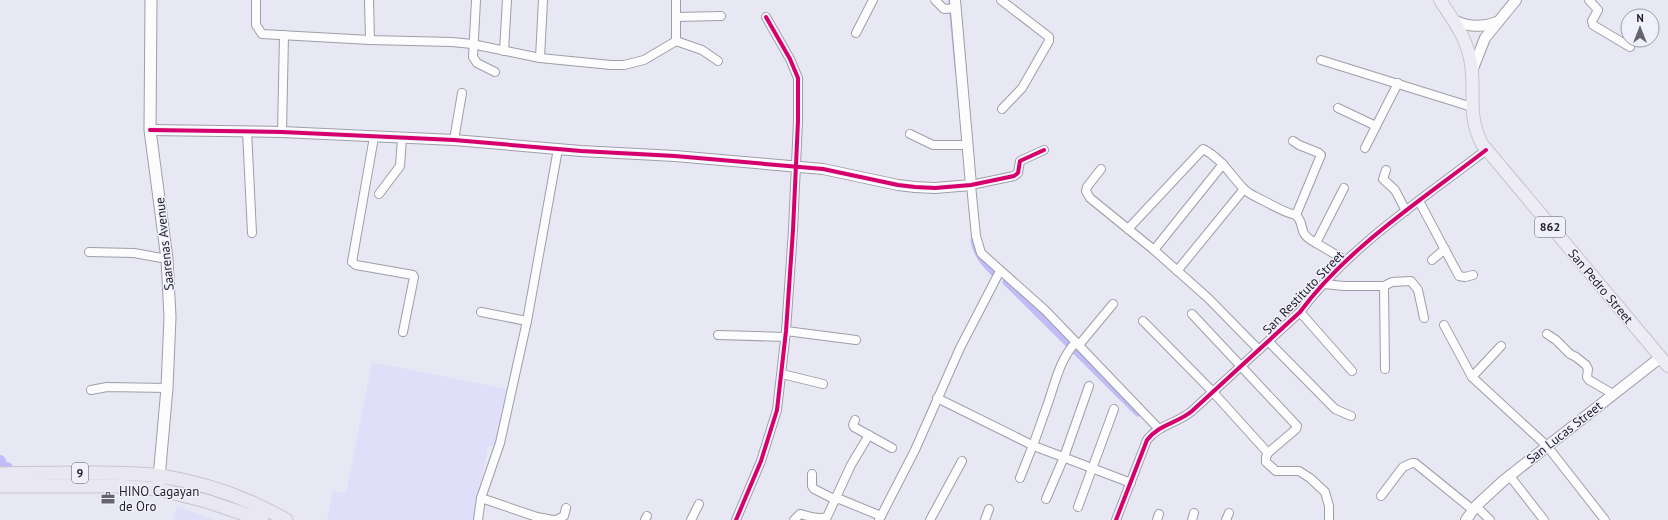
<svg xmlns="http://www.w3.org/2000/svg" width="1668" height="520" viewBox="0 0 1668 520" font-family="'PT Sans',sans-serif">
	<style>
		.built { fill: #dfdffa }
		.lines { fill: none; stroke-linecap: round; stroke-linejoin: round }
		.stream { stroke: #bfbcf7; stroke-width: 2 }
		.canal { stroke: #bfbcf7; stroke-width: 7 }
		.river { stroke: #bfbcf7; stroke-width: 12 }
		.minor-casing { stroke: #9e9ea9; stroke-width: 10 }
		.tertiary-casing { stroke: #9e9ea9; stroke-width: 12 }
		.secondary-casing { stroke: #9e9ea9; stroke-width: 13 }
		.primary-casing { stroke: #c6c5cc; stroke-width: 14 }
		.trunk-casing { stroke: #c6c5cc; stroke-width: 15 }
		.minor { stroke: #fcfcfd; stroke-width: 8 }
		.tertiary { stroke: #fcfcfd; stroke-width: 10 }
		.secondary { stroke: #fcfcfd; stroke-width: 11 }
		.primary { stroke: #edecf5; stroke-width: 12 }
		.trunk { stroke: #e8e7f2; stroke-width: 13 }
		.cycleway-casing { stroke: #f0f0fd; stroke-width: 6 }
		.cycleway { stroke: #d6006c; stroke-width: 4 }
		.labels { text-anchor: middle; stroke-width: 3; stroke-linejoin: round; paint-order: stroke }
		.shield { fill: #f0f0fd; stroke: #5d5c68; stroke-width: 1 }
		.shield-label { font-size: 12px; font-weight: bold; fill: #1e1d28 }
		.street-label { font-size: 13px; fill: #1e1d28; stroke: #f0f0fd }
		.poi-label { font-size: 13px; fill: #1e1d28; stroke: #f0f0fd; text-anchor: start }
	</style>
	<rect width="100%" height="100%" fill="#e8e8f4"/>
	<g class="built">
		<polygon points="372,362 507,389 495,447 488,446 474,520 327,520 333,491 346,493"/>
		<polygon points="177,506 214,520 215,520 173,520"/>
	</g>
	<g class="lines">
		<g class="stream">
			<polyline points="949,0 950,5"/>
			<polyline points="950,10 956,73"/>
		</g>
		<g class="canal">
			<path d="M974 241C977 256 985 264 996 275"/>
			<polyline points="1006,282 1138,413"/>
		</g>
		<polyline class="river" points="0,461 1,468 7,468"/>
		<g class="minor-casing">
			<g id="minor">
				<polyline points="256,0 256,25 262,34 370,40 452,42 472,44 540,58 611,65 624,65 644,60 676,41 676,0"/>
				<polyline points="369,0 370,40"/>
				<polyline points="476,0 473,57 477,63 495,72"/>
				<polyline points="935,0 944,9 956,8"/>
				<polyline points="1001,0 1049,37 1049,41 1022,88 1002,109"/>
				<polyline points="1589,0 1598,10 1592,21 1593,25 1630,47"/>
				<polyline points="676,17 721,16"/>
				<polyline points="856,33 873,0"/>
				<polyline points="676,41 702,50 718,61"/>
				<polyline points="504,51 507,0"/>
				<polyline points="540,58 543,0"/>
				<polyline points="1321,60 1472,107"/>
				<polyline points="1338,108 1376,126"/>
				<polyline points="247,131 252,233"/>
				<polyline points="282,132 284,35"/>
				<polyline points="910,134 933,145 968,145"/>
				<polyline points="374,137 352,262 356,265 413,275 414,277 403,332"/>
				<polyline points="454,140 462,93"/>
				<path d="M1293 141 1299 145 1319 153 1321 155 1296 215C1307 226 1295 232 1316 243"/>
				<polyline points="1365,148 1398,83"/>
				<polyline points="1044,150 1020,161 1018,173 1014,176 971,185 976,236 981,253 1046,311 1159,429"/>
				<polyline points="1101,169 1087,187 1086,191 1090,198 1154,250 1208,298 1259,350"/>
				<polyline points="1386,170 1383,179 1395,190 1406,211"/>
				<polyline points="1344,188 1316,243 1345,260"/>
				<polyline points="379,194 400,166 402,138"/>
				<polyline points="1419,201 1459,276 1465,277 1473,275"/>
				<path d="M1128 229 1203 149C1221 158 1230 174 1243 188 1248 194 1255 196 1262 200 1275 206 1280 211 1296 215"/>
				<polyline points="1154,250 1223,164"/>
				<polyline points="89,252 134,253 167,259"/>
				<polyline points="1432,260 1445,249"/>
				<polyline points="1177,271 1244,189"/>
				<polyline points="1324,284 1344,286 1384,286 1392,282 1411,281 1418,290 1424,318"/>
				<polyline points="1384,286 1385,369"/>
				<polyline points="481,312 527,321"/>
				<polyline points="1300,312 1352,371"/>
				<polyline points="1192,314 1297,426 1296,429 1268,453 1266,457 1266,462 1276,471 1299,471 1310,478 1325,492 1329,506 1329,520"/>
				<polyline points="1143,321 1212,391 1268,453"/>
				<polyline points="1444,325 1472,377 1547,446 1605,520"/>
				<polyline points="786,331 856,340"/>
				<polyline points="1547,334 1556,340 1570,354 1576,357 1586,365 1588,369 1587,377 1589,380 1613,394"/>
				<polyline points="718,335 785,337"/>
				<polyline points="1269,342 1335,409 1351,416"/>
				<polyline points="1079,345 1113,304"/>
				<polyline points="782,374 823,384"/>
				<polyline points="1472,377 1501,346"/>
				<polyline points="91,390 107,387 167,388"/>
				<polyline points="937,398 1034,446 1131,483"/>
				<polyline points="855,420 853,425 854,427 892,448"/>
				<polyline points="812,474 812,486 814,489 836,500"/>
				<polyline points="1509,475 1544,520"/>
				<path d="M1020 478C1030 454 1039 430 1047 406 1055 384 1059 360 1076 342"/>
				<polyline points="1381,496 1403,467 1412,463 1415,463 1473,510"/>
				<polyline points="837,498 881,516"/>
				<polyline points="1046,499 1064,457 1089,386"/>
				<polyline points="1476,506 1490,520"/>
				<polyline points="1078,507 1114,409"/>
				<polyline points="478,520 481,498"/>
				<polyline points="553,520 537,517 481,498 500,443 527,321 558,149"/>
				<polyline points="556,520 564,516 566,508"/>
				<polyline points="645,520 647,516"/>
				<polyline points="691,520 699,504"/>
				<polyline points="736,520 761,461 777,410 786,331 793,230 798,121 798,78 790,59 766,17"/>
				<path d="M794 520 800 514C809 516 818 520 827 517L851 465 869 435"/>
				<polyline points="879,520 915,450 960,348 1000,271"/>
				<polyline points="930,520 962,461"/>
				<polyline points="985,520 989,509"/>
				<path d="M1116 520 1147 440C1158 425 1178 423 1192 411L1300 312C1348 247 1423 199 1486 150"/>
				<polyline points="1157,520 1159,514"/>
				<polyline points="1192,520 1194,513"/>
				<polyline points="1226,520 1229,513"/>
			</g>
		</g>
		<g class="tertiary-casing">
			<g id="tertiary">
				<path d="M1453 20C1468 27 1482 28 1497 22"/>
				<polyline points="1472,71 1485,38 1516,0"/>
				<polyline points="150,130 282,132 454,140 581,151 675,156 823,169 898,185 915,187 935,188 971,185 955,0"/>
				<polyline points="1466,520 1476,506 1503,481 1661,357"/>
			</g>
		</g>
		<g class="secondary-casing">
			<polyline id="secondary" points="151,0 150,130 167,259 170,317 167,388 158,489"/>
		</g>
		<g class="primary-casing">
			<path id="primary" d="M1440 0C1451 17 1464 34 1469 54 1478 85 1465 112 1482 144L1668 366"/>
		</g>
		<g class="trunk-casing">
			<g id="trunk">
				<path d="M0 474C31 473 63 473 94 473 116 473 139 473 161 476 204 483 248 498 286 520"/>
				<polyline points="0,486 116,486 158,489 206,501 262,520"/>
			</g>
		</g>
		<use href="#minor" class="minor"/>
		<use href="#tertiary" class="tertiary"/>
		<use href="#secondary" class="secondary"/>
		<use href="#primary" class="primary"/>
		<use href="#trunk" class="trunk"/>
		<g class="cycleway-casing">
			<g id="cycleway">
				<polyline points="150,130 282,132 454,140 581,151 675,156 823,169 898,185 915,187 935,188 971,185 1014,176 1018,173 1020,161 1044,150"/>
				<polyline points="736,520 761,461 777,410 786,331 793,230 798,121 798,78 790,59 766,17"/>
				<path d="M1116 520 1147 440C1158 425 1178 423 1192 411L1300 312C1348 247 1423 199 1486 150"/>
			</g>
		</g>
		<use href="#cycleway" class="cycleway"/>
	</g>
	<defs>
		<g id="office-bare" transform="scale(1.08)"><path d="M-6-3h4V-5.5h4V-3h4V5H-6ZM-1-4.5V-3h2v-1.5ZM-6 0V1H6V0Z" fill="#65646f" stroke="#f0f0fd" stroke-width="2.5" paint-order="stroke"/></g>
	</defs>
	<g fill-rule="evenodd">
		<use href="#office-bare" x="108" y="498"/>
	</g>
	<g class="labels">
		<g class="shield">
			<rect x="1535" y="217" width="30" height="20" rx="3"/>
			<rect x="72" y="463" width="16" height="20" rx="3"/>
		</g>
		<g class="shield-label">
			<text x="1550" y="231">862</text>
			<text x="80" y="477">9</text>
		</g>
		<g class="street-label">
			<text transform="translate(164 244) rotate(-96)" y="5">Saarenas Avenue</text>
			<text transform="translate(1601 286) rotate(50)" y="5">San Pedro Street</text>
			<text transform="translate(1303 292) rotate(-46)" y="5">San Restituto Street</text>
			<text transform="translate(1564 432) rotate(-38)" y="5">San Lucas Street</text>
		</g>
		<g class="poi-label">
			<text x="119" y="496">HINO Cagayan<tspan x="119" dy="15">de Oro</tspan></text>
		</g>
	</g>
	<g transform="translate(1640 28)"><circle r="19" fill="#f0f0fd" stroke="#9c9ca8"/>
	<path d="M0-3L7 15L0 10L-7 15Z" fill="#65646f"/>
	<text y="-6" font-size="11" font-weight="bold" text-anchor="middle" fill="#1e1d28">N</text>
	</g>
</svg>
